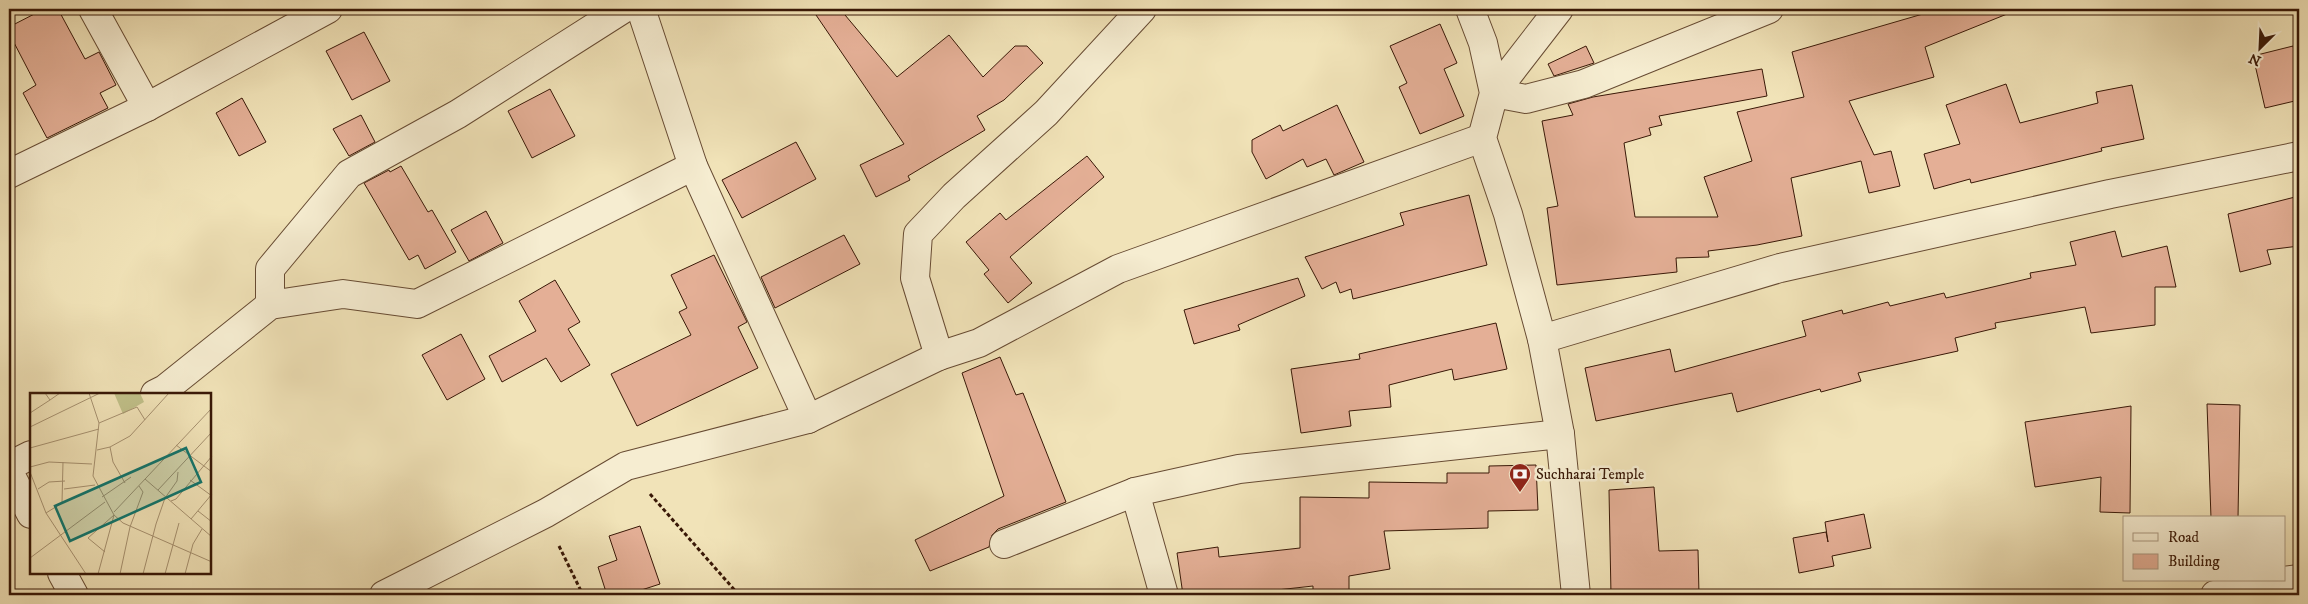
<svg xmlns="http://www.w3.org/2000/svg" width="2308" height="604" viewBox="0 0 2308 604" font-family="'IM FELL DW Pica',serif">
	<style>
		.building { fill: #e4af96; stroke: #391807 }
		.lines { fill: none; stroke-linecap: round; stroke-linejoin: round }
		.street-casing { stroke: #674b33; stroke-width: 30 }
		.path { stroke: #391807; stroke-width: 3; stroke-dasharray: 4 2.5; stroke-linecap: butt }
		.street { stroke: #f6edd1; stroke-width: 28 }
		.labels { text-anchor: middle; stroke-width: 5; stroke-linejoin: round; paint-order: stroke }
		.poi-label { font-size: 15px; fill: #391807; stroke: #f6edd1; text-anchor: start }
		.inset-road { fill: none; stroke: #a79271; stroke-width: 1 }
		.view { fill: #0f766e; fill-opacity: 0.15; stroke: #0f766e; stroke-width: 2.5 }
		.inset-edge { fill: none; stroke: #391807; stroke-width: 2.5 }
	</style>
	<rect width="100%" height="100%" fill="#f1e3b8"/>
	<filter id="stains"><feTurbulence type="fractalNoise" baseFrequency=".004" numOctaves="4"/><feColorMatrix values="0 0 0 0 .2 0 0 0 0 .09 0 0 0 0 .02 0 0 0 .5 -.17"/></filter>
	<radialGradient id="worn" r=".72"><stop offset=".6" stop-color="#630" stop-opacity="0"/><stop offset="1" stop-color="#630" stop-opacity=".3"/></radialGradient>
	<g class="building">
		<polygon points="44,9 58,9 85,59 99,52 116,85 100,93 108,108 47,138 23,93 36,85 9,33 9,27"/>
		<polygon points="824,9 840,9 897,77 949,35 983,77 1015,46 1027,46 1043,63 1004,100 977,116 985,130 908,176 910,180 876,197 860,165 904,144 816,15"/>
		<polygon points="1940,9 2017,9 2017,10 1925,47 1934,77 1849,101 1874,155 1891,151 1900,186 1869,193 1861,161 1791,178 1802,236 1757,245 1708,251 1709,257 1676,258 1677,272 1557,285 1547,208 1558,206 1542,121 1573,115 1568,104 1593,97 1762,69 1767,96 1659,116 1662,125 1649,128 1651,135 1624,143 1635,217 1718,217 1704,177 1752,161 1737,112 1804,97 1792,52"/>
		<polygon points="1440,24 1457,63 1444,69 1464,116 1420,134 1399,87 1407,83 1390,46"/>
		<polygon points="364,32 390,81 352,100 326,51"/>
		<polygon points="1586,46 1594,63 1554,76 1548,64"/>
		<polygon points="2293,46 2299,71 2299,100 2265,108 2253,56"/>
		<polygon points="2006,84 2020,123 2098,103 2096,92 2132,85 2144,139 2101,148 2102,151 1971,183 1970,179 1934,189 1924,154 1960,144 1946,105"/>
		<polygon points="550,89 575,136 532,158 508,111"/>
		<polygon points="242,98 266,142 239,156 216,113"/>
		<polygon points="1337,105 1364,162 1334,175 1326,159 1307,167 1303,159 1266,179 1252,152 1252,140 1280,125 1283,131"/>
		<polygon points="361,115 375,142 349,156 333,129"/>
		<polygon points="796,142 816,179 742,218 722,180"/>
		<polygon points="1087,156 1104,177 1010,257 1032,283 1008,303 984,274 989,270 966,242 1000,213 1006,220"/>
		<polygon points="401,166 428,212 432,210 456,252 425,269 418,255 409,260 364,183 389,170 390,172"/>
		<polygon points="1469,195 1487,265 1353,299 1351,289 1340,293 1336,282 1322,289 1305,257 1404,225 1400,213"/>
		<polygon points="2299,196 2299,246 2267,250 2271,264 2240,272 2228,214"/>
		<polygon points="486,211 503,243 469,261 451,230"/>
		<polygon points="2115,231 2122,257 2167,246 2176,287 2155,287 2155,325 2091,333 2085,307 1995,323 1996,328 1955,338 1958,351 1858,373 1861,381 1821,392 1820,389 1737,412 1732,393 1596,421 1585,368 1670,349 1675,372 1806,336 1802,321 1842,310 1843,314 1888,302 1890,306 1944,293 1946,298 2031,278 2030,273 2076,265 2070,242"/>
		<polygon points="844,235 860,264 775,308 761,277"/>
		<polygon points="714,255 747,322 738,327 758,368 637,426 611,374 691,335 679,312 687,308 671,275"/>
		<polygon points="1298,278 1305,296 1238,325 1240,330 1194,344 1184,310"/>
		<polygon points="555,280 580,322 568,329 590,365 561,382 546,358 502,382 489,356 536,331 519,301"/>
		<polygon points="1496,323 1507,369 1454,380 1452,369 1389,385 1391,407 1349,411 1351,426 1301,433 1291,369 1360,359 1359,354"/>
		<polygon points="461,334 485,379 447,400 422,355"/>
		<polygon points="1000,357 1016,395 1023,393 1066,502 998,529 992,535 989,547 930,571 915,540 1004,496 962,373"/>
		<polygon points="2207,404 2240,405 2238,518 2211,518"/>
		<polygon points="2131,406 2130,513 2100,512 2101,477 2035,487 2025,422"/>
		<polygon points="1536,465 1538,510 1488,511 1488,528 1384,531 1390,569 1349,576 1349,592 1313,592 1313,586 1232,595 1183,595 1177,553 1218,547 1219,557 1300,548 1300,497 1369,498 1369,482 1447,483 1447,473 1489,473 1489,466"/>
		<polygon points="1654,487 1659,551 1698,550 1699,595 1611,595 1609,490"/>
		<polygon points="1864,514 1871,548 1832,556 1834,566 1799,573 1793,538 1826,532 1828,542 1825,522"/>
		<polygon points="640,526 660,584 626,595 607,595 598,567 617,560 609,536"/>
	</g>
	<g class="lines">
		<g class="street-casing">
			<g id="street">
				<polyline points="93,9 147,107"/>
				<polyline points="641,9 693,166 808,419"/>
				<polyline points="1470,9 1483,43 1494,93 1482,138 1508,214 1542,339 1560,434 1576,595"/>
				<polyline points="1559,9 1494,93 1526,99 1584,84 1769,9"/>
				<polyline points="9,174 147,107 328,9"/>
				<polyline points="270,305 270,269 349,174 458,114 623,9"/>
				<polyline points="1542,339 1780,268 2110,194 2299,156"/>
				<polyline points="939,356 915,278 918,234 954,196 1046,113 1142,9"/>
				<polyline points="155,394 165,389 270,305 343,294 417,304 693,166"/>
				<polyline points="9,466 31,455"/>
				<polyline points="9,472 31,514"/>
				<polyline points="1135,492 1164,595"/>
				<polyline points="1004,544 1135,492 1239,469 1560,434"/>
				<polyline points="62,573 74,595"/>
				<polyline points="384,595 546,513 626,466 808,419 939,356 979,343 1118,269 1482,138"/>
				<polyline points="2215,595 2273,582 2299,579"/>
			</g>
		</g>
		<g class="path">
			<polyline points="650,494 739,595"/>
			<polyline points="559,546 583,595"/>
		</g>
		<use href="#street" class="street"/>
	</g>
	<defs>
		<g id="bank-pin" transform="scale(1.125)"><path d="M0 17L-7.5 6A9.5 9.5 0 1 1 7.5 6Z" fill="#8f2418" stroke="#f6edd1"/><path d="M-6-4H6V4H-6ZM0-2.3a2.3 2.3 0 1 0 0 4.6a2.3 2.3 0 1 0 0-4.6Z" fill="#fff"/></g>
	</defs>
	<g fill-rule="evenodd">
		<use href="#bank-pin" x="1520" y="474"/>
	</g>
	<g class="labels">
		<g class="poi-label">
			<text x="1536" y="479">Suchharai Temple</text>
		</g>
	</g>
	<g transform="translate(30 393)">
		<rect width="181" height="181" fill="#f1e3b8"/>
		<path d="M84 0H110L114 9 93 21Z" fill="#c1c18a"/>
		<path class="inset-road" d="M15 0 20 7 30 0M59 0 69 30 63 83 84 122 93 130 182 169M0 20 20 7M69 30 107 14 115 27M0 34 70 0M146 52 182 79M80 54 83 69 95 90M0 55 69 36M67 57 80 54 100 43 139 0M0 74 19 69 62 71M0 79 16 120 56 181M115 86 182 144M160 87 182 103M8 96 19 89 35 88M34 96 65 92M128 97 182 39M72 104 101 84M141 108 146 106 182 63M168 118 182 129M84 119 182 15M16 120 32 110 33 69M161 126 182 101M75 159 58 145 84 122M0 165 75 109M68 181 84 122M90 181 100 134 113 99 109 93M113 181 126 131 135 105 147 88 148 79M135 181 149 130M155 181 163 151 172 136"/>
		<path class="view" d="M156 55 171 89 40 148 25 113Z"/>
		<rect width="181" height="181" class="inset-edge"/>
	</g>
	<rect width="2308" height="604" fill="none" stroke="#f1e3b8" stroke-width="30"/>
	<rect x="10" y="10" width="2288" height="584" fill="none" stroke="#391807" stroke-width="2.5"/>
	<rect x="15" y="15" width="2278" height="574" fill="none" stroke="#391807"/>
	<rect x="2123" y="516" width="162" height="65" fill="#f6edd1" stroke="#aa9880"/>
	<rect x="2133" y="533" width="25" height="8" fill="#f6edd1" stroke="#aa9880"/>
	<text x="2168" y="542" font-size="15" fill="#391807">Road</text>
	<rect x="2133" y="554" width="25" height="15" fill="#e4af96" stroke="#aa9880"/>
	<text x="2168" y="566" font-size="15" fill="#391807">Building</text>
	<g transform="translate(2260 48) rotate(204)" stroke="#f6edd1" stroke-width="4" paint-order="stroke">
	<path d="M0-4L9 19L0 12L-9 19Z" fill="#391807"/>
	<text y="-8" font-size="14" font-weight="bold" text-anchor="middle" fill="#391807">N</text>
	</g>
	<rect width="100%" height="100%" filter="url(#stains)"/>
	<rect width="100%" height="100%" fill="url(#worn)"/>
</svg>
